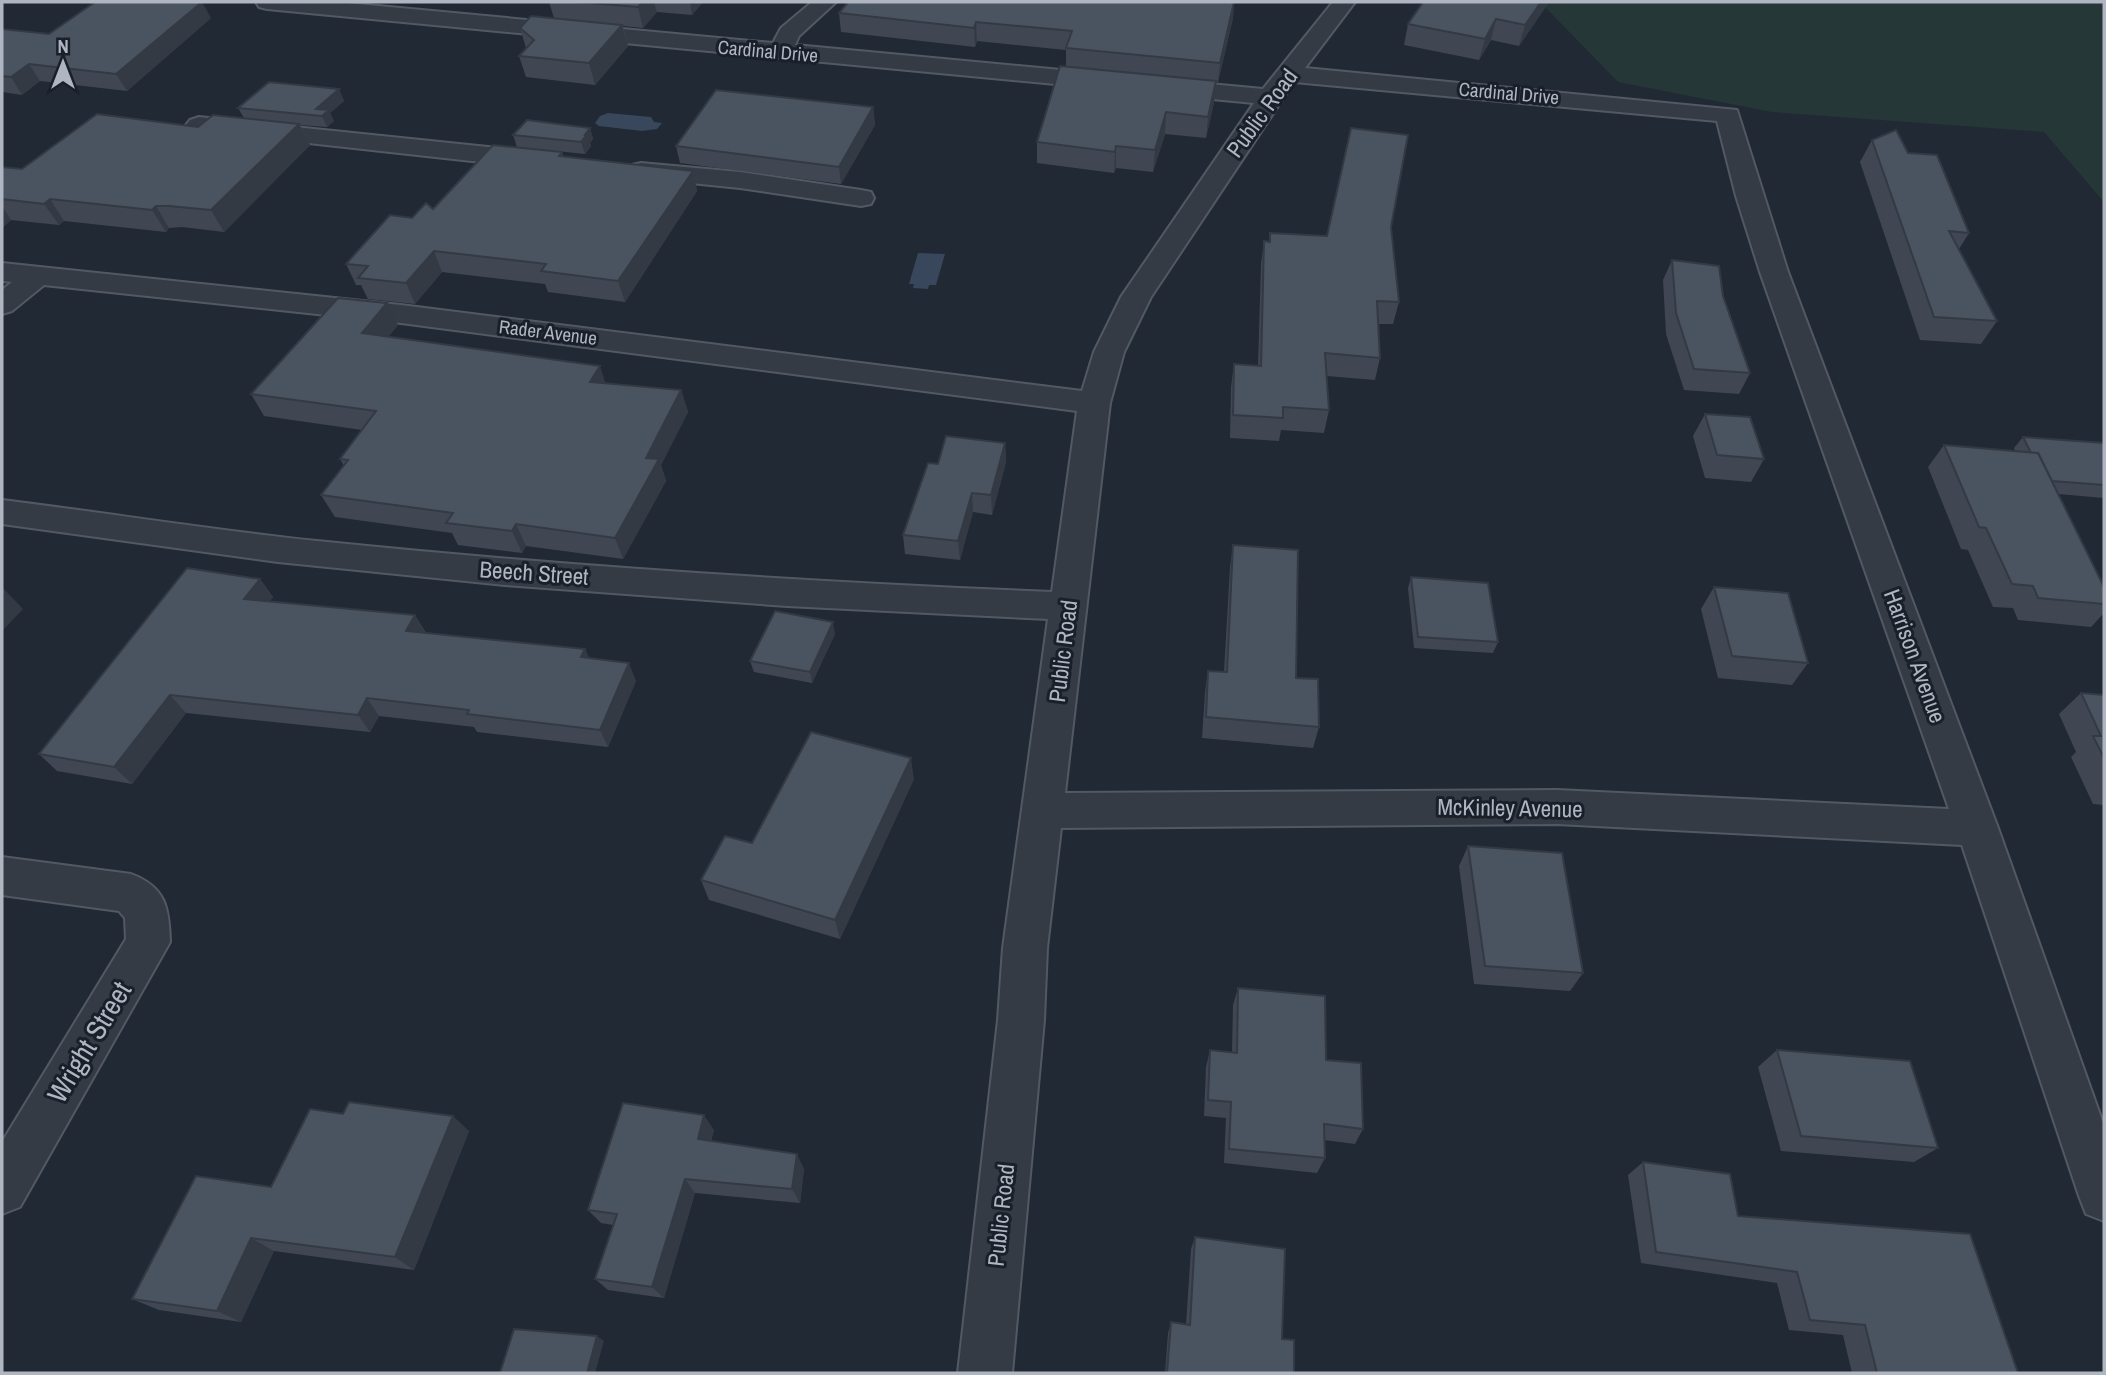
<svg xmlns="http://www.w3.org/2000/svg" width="2106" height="1375" viewBox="0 0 2106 1375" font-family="'Archivo Narrow',sans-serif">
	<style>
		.green { fill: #263737 }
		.water { fill: #38475c }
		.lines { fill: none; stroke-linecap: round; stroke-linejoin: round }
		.minor-casing { stroke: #525963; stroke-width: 4 }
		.minor { fill: #343b45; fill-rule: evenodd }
		.wall { fill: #404753 }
		.shaded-wall { fill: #343a43 }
		.building { fill: #4a5360; stroke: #343a43; stroke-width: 2 }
		.labels { text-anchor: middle; stroke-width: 6; stroke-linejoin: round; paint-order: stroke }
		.far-street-label { font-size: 19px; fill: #afb6c2; stroke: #1a202a }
		.street-label { font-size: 23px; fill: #afb6c2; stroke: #1a202a }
		.near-street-label { font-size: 28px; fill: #afb6c2; stroke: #1a202a }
	</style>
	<rect width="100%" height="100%" fill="#212934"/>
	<polygon class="green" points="1540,2 2104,2 2104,202 2044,132 1772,112 1618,82"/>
	<g class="water">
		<polygon points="608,113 651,117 654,122 662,123 657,129 642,131 599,126 595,123 600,116"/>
		<polygon points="918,253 945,254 936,285 929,285 928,289 913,288 914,284 909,284"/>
	</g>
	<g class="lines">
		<g class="minor-casing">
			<g id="minor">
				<path d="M256 2H336L773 43 781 28 812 2H836L799 36 795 45 1263 89 1333 2H1355L1305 68 1737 110 1788 272 1998 828 2104 1126V1221L2086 1214 2079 1196 1962 845 1557 824 1061 828 1047 948 1044 1020 1012 1373H958L998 1020 1003 948 1048 619 787 606 505 585 278 562 2 524V500C107 513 212 530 317 541 561 566 807 582 1052 592L1077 411 401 323 44 285 12 311 2 314V290L12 282 2 281V263L401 305 1082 391 1094 352 1121 297 1254 103 267 9 259 7ZM1294 82 1717 121 1736 196 1760 272 1949 809 1557 790 1065 793 1110 403 1124 352 1151 297Z"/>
				<polygon points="199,117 536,152 545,154 549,160 545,166 536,168 190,130 186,125 190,120"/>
				<polygon points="641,163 740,172 861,190 871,192 874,198 871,204 861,206 740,188 632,177 628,171 632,165"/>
				<path d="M2 857 131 874C166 887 169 908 170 942L20 1207 2 1214V1142L126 939 125 918 119 911 2 895Z"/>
			</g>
		</g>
		<use href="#minor" class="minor"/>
	</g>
	<g class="wall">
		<polygon points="549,2 703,2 692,15 657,12 643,28 623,26 628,46 595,85 526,77 519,56 526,48 520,28 554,18"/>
		<polygon points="1234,2 1233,18 1218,82 1216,82 1214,102 1206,138 1165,134 1153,172 1116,168 1114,173 1037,163 1037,142 1066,67 1066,50 977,41 975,47 841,32 839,13"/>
		<polygon points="1549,2 1519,46 1491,40 1479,60 1404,45 1408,24"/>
		<polygon points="211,18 127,91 40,81 22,95 2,92 2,29 49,34"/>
		<polygon points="339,89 344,101 330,113 334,121 327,127 300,125 310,145 224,232 182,227 169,228 166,232 64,221 59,225 11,220 2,228 2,167 22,169 198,127 244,118 238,108"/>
		<polygon points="873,107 875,125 841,184 680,163 676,146"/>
		<polygon points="590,128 593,139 590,143 591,146 585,154 517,147 513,135"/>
		<polygon points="1872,140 1969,233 1959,249 1997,321 1981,344 1920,340 1860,162"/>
		<polygon points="562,152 563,156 693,171 697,191 625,302 548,292 545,284 442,272 415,304 368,299 361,285 356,285 346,264 412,218"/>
		<polygon points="1391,227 1399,302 1393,324 1379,324 1380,358 1375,380 1327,376 1329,410 1324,433 1281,430 1279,441 1230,438 1231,387 1234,364 1258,366 1261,264 1264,241 1269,242 1270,233 1327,236"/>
		<polygon points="1672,260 1723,296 1750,373 1739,394 1684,390 1666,334 1663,280"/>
		<polygon points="398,325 389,336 606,383 681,390 688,412 661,465 666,481 623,559 526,546 522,553 458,545 452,533 335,517 321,495 344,466 340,459 362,430 264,416 251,394"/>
		<polygon points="1705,414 1764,459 1751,482 1705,478 1693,436"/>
		<polygon points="2023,437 2104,443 2104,498 2058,494 2104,587 2104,613 2091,627 2018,620 2013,608 1993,607 1968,550 1961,549 1928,467 1944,445 2015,451 2014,448"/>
		<polygon points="1005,443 1006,462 992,515 973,512 960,560 905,554 903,535 938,464"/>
		<polygon points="1233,545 1319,727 1313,748 1202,738 1205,692 1208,671 1224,672 1230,567"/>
		<polygon points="1411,577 1498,642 1493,653 1414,648 1408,588"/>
		<polygon points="260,579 273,597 270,601 415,615 426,633 585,649 589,658 636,681 608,747 477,732 474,727 379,716 370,732 186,713 132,784 57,771 39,754"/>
		<polygon points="1714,587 1808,663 1792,685 1718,678 1701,609"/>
		<polygon points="835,634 812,683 754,672 750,661"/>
		<polygon points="2081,693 2104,695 2104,805 2093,804 2071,757 2076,752 2059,714"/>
		<polygon points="914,779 840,939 709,900 701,880 752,843"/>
		<polygon points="1468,846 1583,973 1570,991 1474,984 1459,866"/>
		<polygon points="1238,988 1326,1060 1363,1129 1355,1144 1324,1140 1325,1158 1317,1173 1224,1163 1226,1118 1204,1116 1206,1067 1210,1050 1232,1053 1233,1005"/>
		<polygon points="1777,1050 1938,1148 1914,1162 1781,1151 1758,1067"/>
		<polygon points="714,1130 711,1141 804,1169 800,1203 695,1193 664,1298 608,1290 595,1279 613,1225 601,1223 588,1210"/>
		<polygon points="469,1131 414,1270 274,1251 241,1322 159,1310 132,1299 271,1187"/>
		<polygon points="1643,1162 1738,1216 2018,1373 1852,1373 1843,1335 1789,1330 1777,1283 1641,1263 1628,1175"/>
		<polygon points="1195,1237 1282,1339 1294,1373 1165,1373 1168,1333 1171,1322 1186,1325 1191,1249"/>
	</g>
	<g class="shaded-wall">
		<polygon points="202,2 211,18 127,91 116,74"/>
		<polygon points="643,2 654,2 657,12 643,28 638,7"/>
		<polygon points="690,2 703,2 692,15"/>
		<polygon points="1234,2 1233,18 1218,82 1220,63"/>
		<polygon points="1541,2 1549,2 1519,46 1525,25"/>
		<polygon points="1496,19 1491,40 1479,60 1485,39"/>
		<polygon points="976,22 977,41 975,47 974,28"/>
		<polygon points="622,25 628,46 595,85 589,63"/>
		<polygon points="29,64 40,81 22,95 11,77"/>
		<polygon points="1216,81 1214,102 1206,138 1208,117"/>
		<polygon points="339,89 344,101 330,113 334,121 327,127 322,116 316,109"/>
		<polygon points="873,107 875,125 841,184 839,167"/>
		<polygon points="1166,112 1165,134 1153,172 1155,150"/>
		<polygon points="299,124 310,145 224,232 211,210"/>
		<polygon points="590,128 593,139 590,143 591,146 585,154 581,142 585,135"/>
		<polygon points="1116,146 1116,168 1114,173 1115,152"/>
		<polygon points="693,171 697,191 625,302 618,281"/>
		<polygon points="50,199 64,221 59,225 44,204"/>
		<polygon points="2,206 11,220 2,228"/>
		<polygon points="156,206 169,228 166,232 152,210"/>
		<polygon points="434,251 442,272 415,304 406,283"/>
		<polygon points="387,303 398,325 373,355 362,333"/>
		<polygon points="600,366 607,388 590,382"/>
		<polygon points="681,390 688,412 661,465 666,481 623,559 615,538 646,458"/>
		<polygon points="1005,443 1006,462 992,515 991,495"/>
		<polygon points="972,493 973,512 960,560 958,541"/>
		<polygon points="516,524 526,546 522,553 512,531"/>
		<polygon points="260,579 273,597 258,617 244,599"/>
		<polygon points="2,587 23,609 2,631"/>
		<polygon points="415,615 426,634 406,631"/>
		<polygon points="833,622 835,634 812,683 810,672"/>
		<polygon points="585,649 593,667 581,657"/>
		<polygon points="629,663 636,681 608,747 600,730"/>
		<polygon points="170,695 186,713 132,784 114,767"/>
		<polygon points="367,698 379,716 370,732 358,715"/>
		<polygon points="911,758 914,779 840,939 835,920"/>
		<polygon points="704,1115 714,1130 707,1154 698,1139"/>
		<polygon points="453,1116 469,1131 414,1270 395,1257"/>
		<polygon points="797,1154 804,1169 800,1203 792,1189"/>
		<polygon points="685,1179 695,1193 664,1298 652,1287"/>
		<polygon points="251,1238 274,1251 241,1322 217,1311"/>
		<polygon points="597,1336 604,1341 595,1373 587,1373"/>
	</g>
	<g class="building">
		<polygon points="95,2 202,2 116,74 29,64 11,77 2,76 2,29 49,34"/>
		<polygon points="577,2 643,2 638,7"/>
		<polygon points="848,2 1234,2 1220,63 1066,48 1072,31 976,22 974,28 839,13"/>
		<polygon points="1423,2 1541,2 1525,25 1496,19 1485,39 1408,24"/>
		<polygon points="531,16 622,25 589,63 519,56 534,40 520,28"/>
		<polygon points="1060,66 1216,81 1208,117 1166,112 1155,150 1116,146 1115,152 1037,142"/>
		<polygon points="269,82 339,89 316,109 329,110 322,116 238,108"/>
		<polygon points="716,90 873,107 839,167 676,146"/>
		<polygon points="97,114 198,127 213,115 299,124 211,210 169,206 156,206 152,210 50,199 44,204 2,199 2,167 22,169"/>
		<polygon points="527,120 590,128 585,135 587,135 581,142 513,135"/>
		<polygon points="1351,128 1408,135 1391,227 1399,302 1377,301 1380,358 1325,353 1329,410 1283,407 1283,418 1233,415 1234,364 1261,366 1264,241 1270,242 1270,233 1327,236"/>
		<polygon points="1896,130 1908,153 1937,155 1969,233 1949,231 1997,321 1934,317 1872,140"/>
		<polygon points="493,145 562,152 559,156 693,171 618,281 541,271 546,264 434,251 406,283 358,278 368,266 346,264 390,215 412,218 426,203 433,209"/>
		<polygon points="1672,260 1719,266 1723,296 1750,373 1694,369 1676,313"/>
		<polygon points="338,298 387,303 362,333 600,366 590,382 681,390 646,458 659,459 615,538 516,524 512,531 446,523 453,513 321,495 348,460 340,459 376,411 251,394"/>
		<polygon points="1705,414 1750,417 1764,459 1717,455"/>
		<polygon points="946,436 1005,443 991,495 972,493 958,541 903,535 928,463 938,464"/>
		<polygon points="2023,437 2104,443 2104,485 2052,481 2038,453 2031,453"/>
		<polygon points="1944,445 2038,453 2104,587 2104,604 2038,598 2033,586 2012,584 1986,528 1979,527"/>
		<polygon points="1233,545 1298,550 1296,678 1318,679 1319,727 1206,717 1208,671 1227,672"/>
		<polygon points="187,568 260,579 244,599 415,615 406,631 585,649 581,657 629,663 600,730 467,714 469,710 367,698 358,715 170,695 114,767 39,754"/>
		<polygon points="1411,577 1488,583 1498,642 1418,637"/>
		<polygon points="1714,587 1788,593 1808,663 1732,656"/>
		<polygon points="775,611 833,622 810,672 750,661"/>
		<polygon points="2081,693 2104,695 2104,758 2093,736 2101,736"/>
		<polygon points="811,732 911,758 835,920 701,880 725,836 752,843"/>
		<polygon points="1468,846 1562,853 1583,973 1485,966"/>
		<polygon points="1238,988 1325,996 1326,1060 1361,1063 1363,1129 1324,1124 1325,1158 1229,1149 1231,1102 1208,1100 1210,1050 1237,1053"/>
		<polygon points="1777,1050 1910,1061 1938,1148 1801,1136"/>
		<polygon points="349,1102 453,1116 395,1257 251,1238 217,1311 132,1299 196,1176 271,1187 310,1109 343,1114"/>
		<polygon points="623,1103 704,1115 698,1139 797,1154 792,1189 685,1179 652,1287 595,1279 617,1214 588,1210"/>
		<polygon points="1643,1162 1730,1174 1738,1216 1970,1234 2018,1373 1877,1373 1865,1325 1810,1320 1797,1272 1656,1252"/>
		<polygon points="1195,1237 1285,1249 1282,1339 1294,1340 1294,1373 1167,1373 1171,1322 1190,1325"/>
		<polygon points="514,1329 597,1336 587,1373 500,1373"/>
	</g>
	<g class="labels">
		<g class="far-street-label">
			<text transform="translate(768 51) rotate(5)" y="7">Cardinal Drive</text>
			<text transform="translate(1509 93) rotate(5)" y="7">Cardinal Drive</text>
			<text transform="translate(548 332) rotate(7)" y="7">Rader Avenue</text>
		</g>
		<g class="street-label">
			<text transform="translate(1262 113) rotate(-54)" y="8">Public Road</text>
			<text transform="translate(534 573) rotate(4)" y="8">Beech Street</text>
			<text transform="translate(1063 651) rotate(-83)" y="8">Public Road</text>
			<text transform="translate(1915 656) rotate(70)" y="8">Harrison Avenue</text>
			<text transform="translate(1510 808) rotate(1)" y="8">McKinley Avenue</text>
			<text transform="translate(1001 1215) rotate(-84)" y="8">Public Road</text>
		</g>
		<g class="near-street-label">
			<text transform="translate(89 1042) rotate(-59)" y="10">Wright Street</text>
		</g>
	</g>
	<rect width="2106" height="1375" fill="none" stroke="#afb6c2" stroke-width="7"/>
	<g transform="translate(63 63)" stroke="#1a202a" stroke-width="5" paint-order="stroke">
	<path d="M0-5L12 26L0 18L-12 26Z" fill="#afb6c2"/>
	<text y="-10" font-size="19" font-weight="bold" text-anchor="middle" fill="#afb6c2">N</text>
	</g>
</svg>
